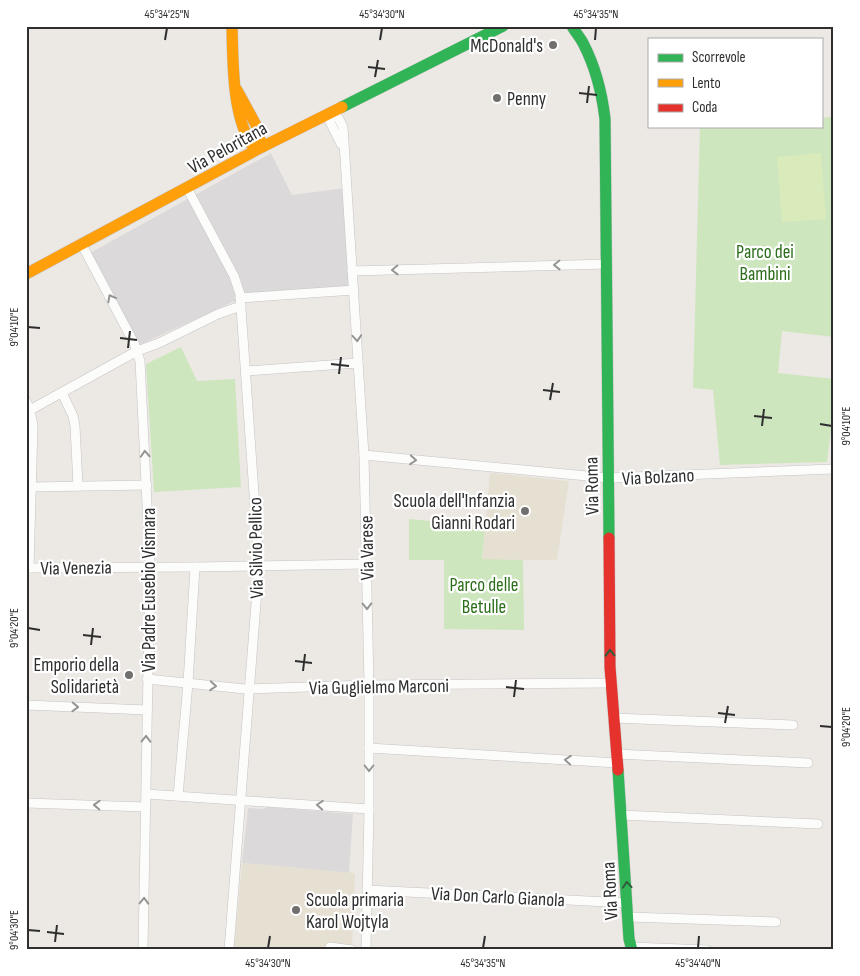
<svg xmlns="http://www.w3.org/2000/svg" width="860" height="976" viewBox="0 0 860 976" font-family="'Sofia Sans Condensed',sans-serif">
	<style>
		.industrial { fill: #dcd9db }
		.education { fill: #e6e0d3 }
		.green { fill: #cee6be }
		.pitch { fill: #d9eabb }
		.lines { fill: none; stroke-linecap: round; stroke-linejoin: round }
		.street-casing { stroke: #c5c4c5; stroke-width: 10 }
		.fast-casing { stroke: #c5c4c5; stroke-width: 12 }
		.slow-casing { stroke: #c5c4c5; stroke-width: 12 }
		.jam-casing { stroke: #c5c4c5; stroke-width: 12 }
		.street { stroke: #fcfcfb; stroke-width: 9 }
		.fast { stroke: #30b455; stroke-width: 11 }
		.slow { stroke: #ff9f0a; stroke-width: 11 }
		.jam { stroke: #e5322d; stroke-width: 11 }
		.oneway { stroke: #959594 }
		.oneway2 { stroke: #2f5d3c }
		.ticks { fill: none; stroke: #2e2e2e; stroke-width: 2 }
		.poi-dot { fill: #706f6e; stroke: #fff; stroke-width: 2 }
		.labels { text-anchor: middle; stroke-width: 4.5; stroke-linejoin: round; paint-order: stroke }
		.poi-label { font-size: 19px; fill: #2e2e2e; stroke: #fff; text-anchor: end }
		.street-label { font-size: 19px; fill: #2e2e2e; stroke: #fff }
		.park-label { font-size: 19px; fill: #2c6e1b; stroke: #fff }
		.neatline { fill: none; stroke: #2e2e2e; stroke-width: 2 }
		.ticks-label { font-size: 12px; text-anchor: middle; fill: #2e2e2e }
	</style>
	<rect width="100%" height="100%" fill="#ece8e4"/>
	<g class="industrial">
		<polygon points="271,153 292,195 345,188 351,288 239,299 137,346 90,253"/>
		<polygon points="267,807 353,814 349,873 242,863 248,808 262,809"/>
	</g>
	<g class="education">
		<polygon points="490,473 569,481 557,560 482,560"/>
		<polygon points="242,863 355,873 352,949 234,950"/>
	</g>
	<g class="green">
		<polygon points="832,117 834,153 834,337 782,331 778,373 834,379 834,407 827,462 720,465 713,390 693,388 700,126 821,126 821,118"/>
		<polygon points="181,347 197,381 235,379 241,487 154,492 146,364"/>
		<polygon points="409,519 485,526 482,559 523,560 524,630 444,629 444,560 409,560"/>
	</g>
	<polygon class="pitch" points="821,153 826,219 782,222 777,157"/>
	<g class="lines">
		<g class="street-casing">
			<g id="street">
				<polyline points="331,112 339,119 343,127 364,455 369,685 369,809 366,950"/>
				<polyline points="331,112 330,122 341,144"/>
				<polyline points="187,188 234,276 240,294 259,565 229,950"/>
				<polyline points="82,245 134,343 140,361 150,566 143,950"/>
				<polyline points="352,271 606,264"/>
				<polyline points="240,298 354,290"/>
				<polyline points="246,371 358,363"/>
				<polyline points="62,393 73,416 75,426 78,486"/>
				<polyline points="26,401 30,410 33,426 29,568"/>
				<polyline points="30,410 137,351 159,343 218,314 241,306"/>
				<polyline points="364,455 608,478 834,469"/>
				<polyline points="31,487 147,485"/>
				<polyline points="26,568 195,567 366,564"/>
				<polyline points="147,679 245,689 369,685 611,683"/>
				<polyline points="26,705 147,710"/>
				<polyline points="613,718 793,725"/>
				<polyline points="369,748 617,763"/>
				<polyline points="616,754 808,763"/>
				<polyline points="146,794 369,809"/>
				<polyline points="178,796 188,683 195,567"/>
				<polyline points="26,803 146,807"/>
				<polyline points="621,815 818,824"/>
				<polyline points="367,890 628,903"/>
				<polyline points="629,917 776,922"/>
				<polyline points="632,947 707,950"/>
				<polyline points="330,950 330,947 352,950"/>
			</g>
		</g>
		<g class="fast-casing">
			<g id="fast">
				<path d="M572 26C575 32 580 37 583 43 595 66 602 93 605 119L609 538"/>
				<polyline points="342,107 503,26"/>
				<polyline points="618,770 629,939 632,950"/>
			</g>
		</g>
		<g class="slow-casing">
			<g id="slow">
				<path d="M232 26C233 62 232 113 251 144L262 147 256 125 237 90"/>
				<polyline points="26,274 262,147 342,107"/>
			</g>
		</g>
		<g class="jam-casing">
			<polyline id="jam" points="609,538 610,667 618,770"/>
		</g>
		<use href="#street" class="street"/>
		<use href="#fast" class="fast"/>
		<use href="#slow" class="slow"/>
		<use href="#jam" class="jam"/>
	</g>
	<defs><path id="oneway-chevron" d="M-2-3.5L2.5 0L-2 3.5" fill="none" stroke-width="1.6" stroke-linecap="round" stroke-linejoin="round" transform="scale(1.25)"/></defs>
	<g class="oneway">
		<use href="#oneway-chevron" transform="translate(557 265) rotate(179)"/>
		<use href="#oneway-chevron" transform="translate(395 270) rotate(179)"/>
		<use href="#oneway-chevron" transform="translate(111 298) rotate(-118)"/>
		<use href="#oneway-chevron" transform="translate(357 338) rotate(86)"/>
		<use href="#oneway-chevron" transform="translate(145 454) rotate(-93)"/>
		<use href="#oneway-chevron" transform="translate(413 460) rotate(5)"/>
		<use href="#oneway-chevron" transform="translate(367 606) rotate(89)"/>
		<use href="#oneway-chevron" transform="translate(213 686) rotate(5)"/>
		<use href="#oneway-chevron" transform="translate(75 707) rotate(2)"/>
		<use href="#oneway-chevron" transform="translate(146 739) rotate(-89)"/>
		<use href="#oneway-chevron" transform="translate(568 760) rotate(-176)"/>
		<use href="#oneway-chevron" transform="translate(369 768) rotate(90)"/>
		<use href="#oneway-chevron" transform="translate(97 805) rotate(-178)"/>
		<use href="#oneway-chevron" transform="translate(320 805) rotate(-176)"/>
		<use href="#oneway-chevron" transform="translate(144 901) rotate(-89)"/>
	</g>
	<g class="oneway2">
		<use href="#oneway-chevron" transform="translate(610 653) rotate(-91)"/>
		<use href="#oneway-chevron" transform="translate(627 885) rotate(-94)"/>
	</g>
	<path class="ticks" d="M165 40 167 28M380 40 382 28M595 40 596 28M368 67 385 69M375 77 378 60M579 93 597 95M587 103 589 86M28 327 40 328M120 338 137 340M128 348 130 331M331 364 349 366M339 374 341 357M543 390 560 392M550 400 553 383M754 416 772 418M820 424 832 426M762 426 764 409M28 628 40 630M83 635 101 637M91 645 93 628M295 661 312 663M303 671 305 654M506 687 524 689M514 697 516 680M718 713 735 715M725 723 728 706M820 726 832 727M28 930 40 931M47 932 64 934M55 942 57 925M268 948 270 936M483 948 485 936M698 948 699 936"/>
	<g class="poi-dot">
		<circle cx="553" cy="45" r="5"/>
		<circle cx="497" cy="98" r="5"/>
		<circle cx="525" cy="511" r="5"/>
		<circle cx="129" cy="675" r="5"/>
		<circle cx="296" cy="910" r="5"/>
	</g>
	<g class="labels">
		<g class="poi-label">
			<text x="543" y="52">McDonald's</text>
			<text x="507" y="105" text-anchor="start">Penny</text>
			<text x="515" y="507">Scuola dell'Infanzia<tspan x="515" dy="22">Gianni Rodari</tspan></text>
			<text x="119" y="671">Emporio della<tspan x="119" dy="22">Solidarietà</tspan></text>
			<text x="306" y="906" text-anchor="start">Scuola primaria<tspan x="306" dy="22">Karol Wojtyla</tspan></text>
		</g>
		<g class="street-label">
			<text transform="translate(227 147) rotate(-29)" y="7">Via Peloritana</text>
			<text transform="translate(658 476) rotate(-3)" y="7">Via Bolzano</text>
			<text transform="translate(591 486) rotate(-91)" y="7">Via Roma</text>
			<text transform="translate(255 548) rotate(-91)" y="7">Via Silvio Pellico</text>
			<text transform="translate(366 548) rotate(-91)" y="7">Via Varese</text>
			<text transform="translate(76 567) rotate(-1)" y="7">Via Venezia</text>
			<text transform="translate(148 590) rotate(-90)" y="7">Via Padre Eusebio Vismara</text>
			<text transform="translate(379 686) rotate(-1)" y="7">Via Guglielmo Marconi</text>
			<text transform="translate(609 891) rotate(-93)" y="7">Via Roma</text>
			<text transform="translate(498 896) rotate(3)" y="7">Via Don Carlo Gianola</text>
		</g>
		<g class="park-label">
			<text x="765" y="258">Parco dei<tspan x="765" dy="22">Bambini</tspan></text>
			<text x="484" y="591">Parco delle<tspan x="484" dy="22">Betulle</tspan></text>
		</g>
	</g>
	<rect width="860" height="976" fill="none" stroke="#ffffff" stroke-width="55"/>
	<rect x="648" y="38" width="175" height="90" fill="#ffffff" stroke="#ababab"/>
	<rect x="658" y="54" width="25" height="8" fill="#30b455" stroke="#ababab"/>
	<text x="692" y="62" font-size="15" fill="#2e2e2e">Scorrevole</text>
	<rect x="658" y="79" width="25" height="8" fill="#ff9f0a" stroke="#ababab"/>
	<text x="692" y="88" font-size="15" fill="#2e2e2e">Lento</text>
	<rect x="658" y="104" width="25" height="8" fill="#e5322d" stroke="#ababab"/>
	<text x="692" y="112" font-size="15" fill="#2e2e2e">Coda</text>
	<rect x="28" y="28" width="804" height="920" class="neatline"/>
	<g class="ticks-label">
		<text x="167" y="18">45°34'25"N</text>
		<text x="382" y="18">45°34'30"N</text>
		<text x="596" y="18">45°34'35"N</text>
		<text transform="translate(14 327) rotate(-90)" y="4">9°04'10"E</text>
		<text transform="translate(846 426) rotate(-90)" y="4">9°04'10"E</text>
		<text transform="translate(14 628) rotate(-90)" y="4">9°04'20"E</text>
		<text transform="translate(846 727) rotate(-90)" y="4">9°04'20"E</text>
		<text transform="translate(14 930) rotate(-90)" y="4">9°04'30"E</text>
		<text x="268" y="967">45°34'30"N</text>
		<text x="483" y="967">45°34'35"N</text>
		<text x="698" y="967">45°34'40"N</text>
	</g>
</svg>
